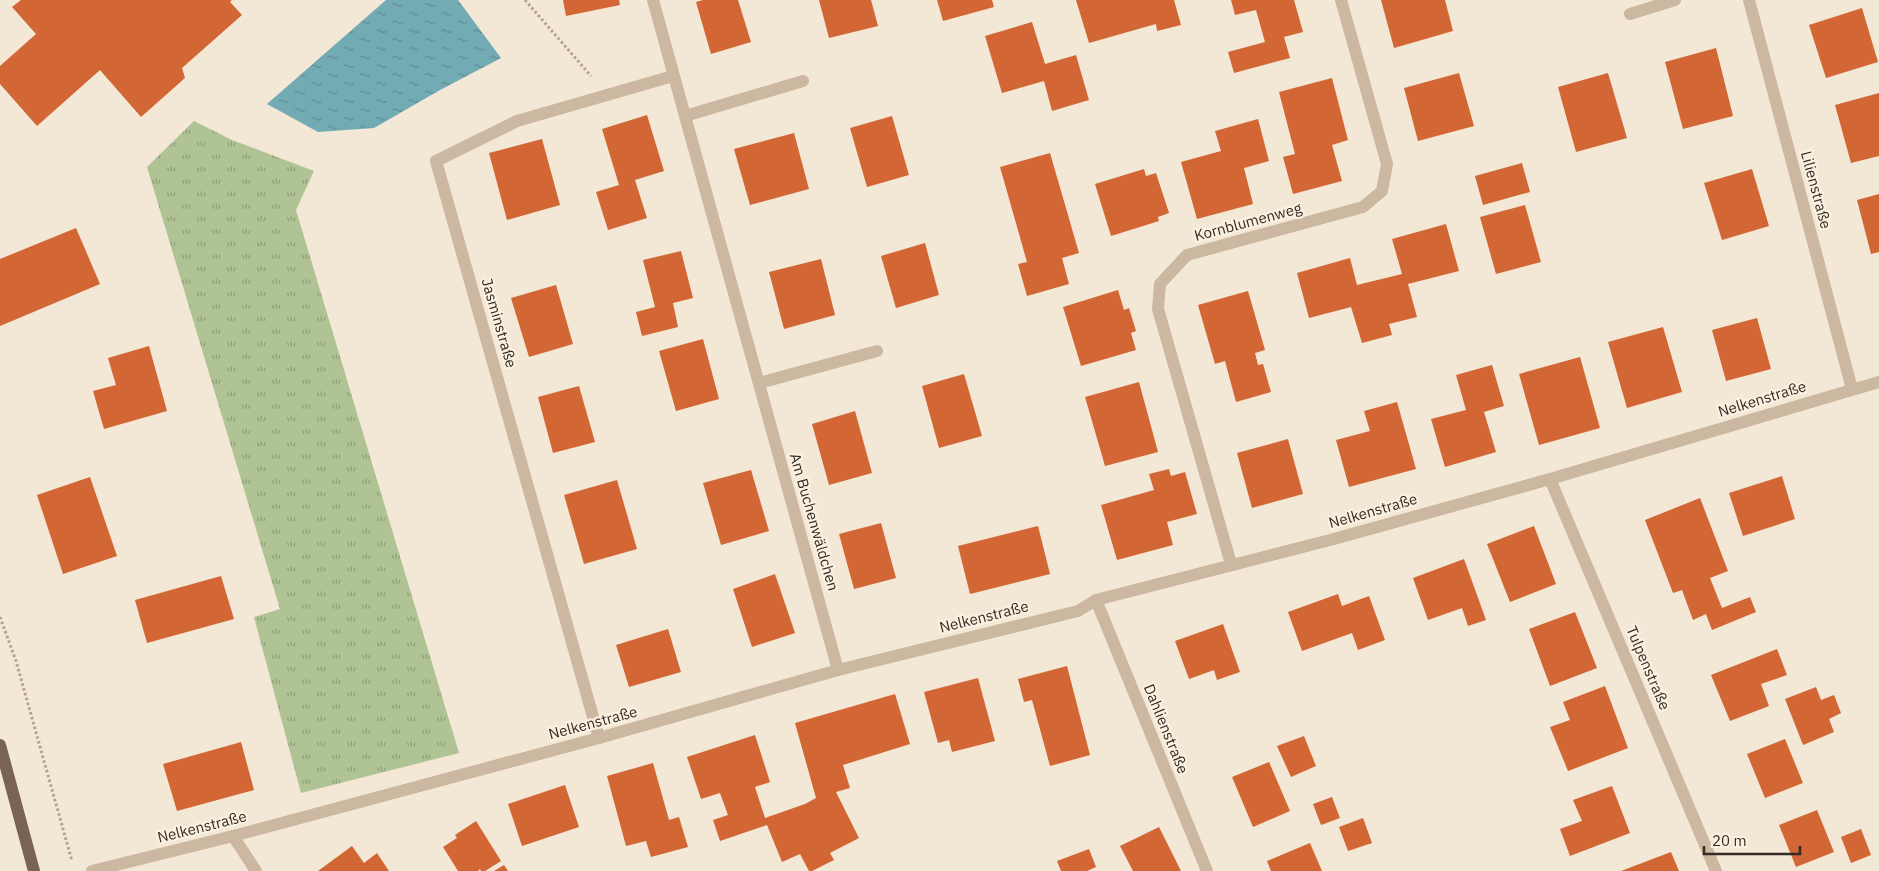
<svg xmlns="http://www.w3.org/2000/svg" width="1879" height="871" viewBox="0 0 1879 871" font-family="'IBM Plex Sans',sans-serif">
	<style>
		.grass { fill: url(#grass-tufts) }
		.water { fill: url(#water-ripples) }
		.building { fill: #d26634 }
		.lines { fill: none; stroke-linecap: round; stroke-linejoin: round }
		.path { stroke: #b8a18b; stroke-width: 3; stroke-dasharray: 2.5 2.5; stroke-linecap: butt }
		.minor { stroke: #ccb7a0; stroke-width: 12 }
		.major { stroke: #796353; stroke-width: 12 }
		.labels { text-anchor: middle; stroke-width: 4.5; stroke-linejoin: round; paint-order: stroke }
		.street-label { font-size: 15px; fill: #352b24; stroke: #fbf1e1 }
	</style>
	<defs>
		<pattern id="grass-tufts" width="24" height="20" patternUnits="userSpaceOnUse" patternTransform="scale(1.25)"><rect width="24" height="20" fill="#b0c394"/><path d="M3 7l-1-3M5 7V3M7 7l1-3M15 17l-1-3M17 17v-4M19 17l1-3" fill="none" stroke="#909f79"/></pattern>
		<pattern id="water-ripples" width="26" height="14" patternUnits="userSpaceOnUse" patternTransform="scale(1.25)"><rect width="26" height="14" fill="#72abb3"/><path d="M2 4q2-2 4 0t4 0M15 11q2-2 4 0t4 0" fill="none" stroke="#5e8b91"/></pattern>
	</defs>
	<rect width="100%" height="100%" fill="#f3e7d5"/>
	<polygon class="grass" points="194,121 232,140 314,171 296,210 459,753 301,793 254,617 280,609 147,167"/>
	<polygon class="water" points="386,0 458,0 501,58 440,90 374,128 318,132 267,104"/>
	<g class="building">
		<polygon points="21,0 232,0 230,2 242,15 182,68 185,78 141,117 100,70 37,126 0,84 0,66 36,34 12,7"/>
		<polygon points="563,0 619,0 620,5 566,16"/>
		<polygon points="703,0 738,0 751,42 711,54 696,2"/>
		<polygon points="819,0 871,0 878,26 829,38"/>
		<polygon points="937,0 992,0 994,7 943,21"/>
		<polygon points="1076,0 1174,0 1181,25 1157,31 1156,24 1089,43"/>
		<polygon points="1231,0 1294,0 1303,32 1284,37 1290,58 1234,73 1228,52 1265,42 1256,10 1235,15"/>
		<polygon points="1381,0 1445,0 1453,31 1394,48"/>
		<polygon points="1862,8 1878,62 1826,78 1809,25"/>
		<polygon points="1032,22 1045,64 1076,55 1089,100 1052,111 1044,81 1002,93 985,36"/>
		<polygon points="1716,48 1733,116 1683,129 1665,62"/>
		<polygon points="1459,73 1474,126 1418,141 1404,88"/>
		<polygon points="1608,73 1627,138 1576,152 1558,87"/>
		<polygon points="1332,78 1348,140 1332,145 1342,181 1293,194 1283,157 1295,154 1279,92"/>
		<polygon points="1879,93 1879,156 1851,163 1835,105"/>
		<polygon points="647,115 664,171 635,180 647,218 608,230 596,192 619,185 602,129"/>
		<polygon points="892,116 909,175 867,187 850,128"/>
		<polygon points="1258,119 1269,161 1244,168 1253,204 1197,219 1181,162 1221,151 1215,131"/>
		<polygon points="794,133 809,189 750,205 734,149"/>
		<polygon points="542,139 560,205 507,220 489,153"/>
		<polygon points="1050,153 1079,253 1062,258 1069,284 1027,296 1018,264 1027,262 1000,167"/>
		<polygon points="1522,163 1530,192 1483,205 1475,176"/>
		<polygon points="1144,169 1146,176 1156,173 1169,213 1158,217 1159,221 1111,236 1095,184"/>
		<polygon points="1752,169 1769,226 1722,240 1704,183"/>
		<polygon points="1879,194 1879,252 1871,254 1857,200"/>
		<polygon points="1525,205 1541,262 1496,274 1480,217"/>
		<polygon points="1446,224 1459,271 1408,284 1417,317 1389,324 1392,335 1362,343 1351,307 1309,318 1297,273 1350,258 1357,285 1402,274 1392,239"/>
		<polygon points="76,228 100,284 0,326 0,259"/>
		<polygon points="925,243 939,295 896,308 881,256"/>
		<polygon points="681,251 693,298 673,303 678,327 642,336 636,312 655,307 643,260"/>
		<polygon points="821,259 835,315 784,329 769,272"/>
		<polygon points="556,285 573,344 529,357 511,298"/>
		<polygon points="1118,290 1124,310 1129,308 1136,331 1131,333 1136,350 1081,366 1063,307"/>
		<polygon points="1248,291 1265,350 1255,353 1258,365 1263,364 1271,392 1236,402 1225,361 1215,364 1198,305"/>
		<polygon points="1757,318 1771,369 1726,381 1712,330"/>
		<polygon points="1663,327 1682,392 1627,408 1608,342"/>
		<polygon points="703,339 719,399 676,411 659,351"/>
		<polygon points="149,346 167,411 104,429 93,391 116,385 108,358"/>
		<polygon points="1580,357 1600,428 1539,445 1519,374"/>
		<polygon points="1492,365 1504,406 1484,412 1496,452 1445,467 1431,419 1466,410 1456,375"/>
		<polygon points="964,374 982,436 939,448 922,386"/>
		<polygon points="1139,382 1158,452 1105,466 1085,397"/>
		<polygon points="579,386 595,442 553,453 538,397"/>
		<polygon points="1397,402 1416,469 1349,487 1336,440 1370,431 1364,411"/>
		<polygon points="855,411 872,473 829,485 812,424"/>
		<polygon points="1288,439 1303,494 1252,508 1237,453"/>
		<polygon points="1169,469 1171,476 1185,472 1197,514 1167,522 1173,545 1117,560 1101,505 1154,490 1149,474"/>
		<polygon points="751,470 769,531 721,545 703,483"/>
		<polygon points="1782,476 1795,519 1743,536 1729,493"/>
		<polygon points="90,477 117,556 63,574 37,495"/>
		<polygon points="617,480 637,549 584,564 564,495"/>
		<polygon points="1700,498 1728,571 1710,578 1722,608 1750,597 1756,612 1712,630 1706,614 1693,620 1682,590 1673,593 1645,520"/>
		<polygon points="881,523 896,578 854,589 839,534"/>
		<polygon points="1038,526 1050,574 970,594 958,546"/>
		<polygon points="1534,526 1556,584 1510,602 1487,544"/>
		<polygon points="1464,559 1486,620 1468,626 1462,608 1428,620 1413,578"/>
		<polygon points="775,574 795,633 752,647 733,589"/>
		<polygon points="221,576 234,619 147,643 135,600"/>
		<polygon points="1338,594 1342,606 1369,596 1385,640 1358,650 1352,633 1302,651 1288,612"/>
		<polygon points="1575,612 1597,668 1550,686 1529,629"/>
		<polygon points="1223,624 1240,672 1217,680 1214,670 1189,679 1175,641"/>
		<polygon points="668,629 681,672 629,687 616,645"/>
		<polygon points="1777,649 1787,675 1761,684 1769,706 1730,721 1711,675"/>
		<polygon points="1067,666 1090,755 1050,766 1032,700 1024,702 1018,679"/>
		<polygon points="978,678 995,741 952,752 949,740 938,743 924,692"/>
		<polygon points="1605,686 1628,748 1568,771 1550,727 1570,720 1563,702"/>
		<polygon points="1816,687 1821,700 1834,695 1841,713 1829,719 1834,732 1803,745 1785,699"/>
		<polygon points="895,694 910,744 843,765 850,788 836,792 859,838 830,853 834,860 812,871 809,871 800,854 782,862 767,825 720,841 713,820 728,815 720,793 701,799 687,757 755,735 770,782 755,787 765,818 805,804 816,798 795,723"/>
		<polygon points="1304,736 1316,766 1291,777 1277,746"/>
		<polygon points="1785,739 1803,783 1765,798 1747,754"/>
		<polygon points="241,742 254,790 177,811 163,764"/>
		<polygon points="1269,762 1290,811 1253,827 1232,777"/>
		<polygon points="653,763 669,820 679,817 688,847 651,857 646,841 626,846 607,776"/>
		<polygon points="565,785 579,827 522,846 508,804"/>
		<polygon points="1612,786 1630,833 1570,856 1560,829 1582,821 1573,800"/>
		<polygon points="1332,797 1340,818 1321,825 1313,804"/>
		<polygon points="1817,810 1834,852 1796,867 1779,825"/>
		<polygon points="1363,818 1372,843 1348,851 1339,827"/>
		<polygon points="476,821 501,861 485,871 481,871 480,869 478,871 458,871 443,847 457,838 455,835"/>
		<polygon points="1159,827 1181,871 1133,871 1120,846"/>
		<polygon points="1861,829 1871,855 1851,863 1841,837"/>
		<polygon points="1310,843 1322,871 1271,871 1267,861"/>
		<polygon points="352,846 364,863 377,853 389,871 318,871"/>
		<polygon points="1089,849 1096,867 1087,871 1061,871 1057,861"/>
		<polygon points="1671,852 1679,871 1621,871"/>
		<polygon points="504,865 508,871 494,871"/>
	</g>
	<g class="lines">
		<g class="path">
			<polyline points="525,0 591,76"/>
			<polyline points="0,617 16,661 72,861"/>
		</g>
		<g class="minor">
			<polyline points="653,0 838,670"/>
			<polyline points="1749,0 1852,389"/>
			<polyline points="1630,14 1675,0"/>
			<polyline points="685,116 803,81"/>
			<polyline points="759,383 877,351"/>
			<polyline points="1550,479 1716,871"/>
			<polyline points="1231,564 1158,309 1160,284 1187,255 1363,207 1382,191 1387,164 1341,0"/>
			<polyline points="1096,600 1207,871"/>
			<polyline points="599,738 436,161 517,121 673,76"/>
			<polyline points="233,836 256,871"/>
			<polyline points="92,871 233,836 599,738 838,670 1078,611 1096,600 1334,539 1550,479 1879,382"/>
		</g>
		<polyline class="major" points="0,745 34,871"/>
	</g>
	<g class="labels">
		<g class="street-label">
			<text transform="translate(1816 190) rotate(75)" y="5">Lilienstraße</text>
			<text transform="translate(1248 222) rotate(-15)" y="5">Kornblumenweg</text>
			<text transform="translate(499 323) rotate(74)" y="5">Jasminstraße</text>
			<text transform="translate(1762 399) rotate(-17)" y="5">Nelkenstraße</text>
			<text transform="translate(1373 511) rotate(-16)" y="5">Nelkenstraße</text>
			<text transform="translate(814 522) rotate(74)" y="5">Am Buchenwäldchen</text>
			<text transform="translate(984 617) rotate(-14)" y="5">Nelkenstraße</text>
			<text transform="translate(1648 668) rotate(67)" y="5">Tulpenstraße</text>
			<text transform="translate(593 723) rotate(-15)" y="5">Nelkenstraße</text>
			<text transform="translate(1166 729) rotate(68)" y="5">Dahlienstraße</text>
			<text transform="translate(202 827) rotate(-14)" y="5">Nelkenstraße</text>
		</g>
	</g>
	<path d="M1704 846v8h96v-8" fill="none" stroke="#352b24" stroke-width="2.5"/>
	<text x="1712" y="846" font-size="15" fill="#352b24" stroke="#fbf1e1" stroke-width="4" paint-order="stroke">20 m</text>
</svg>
